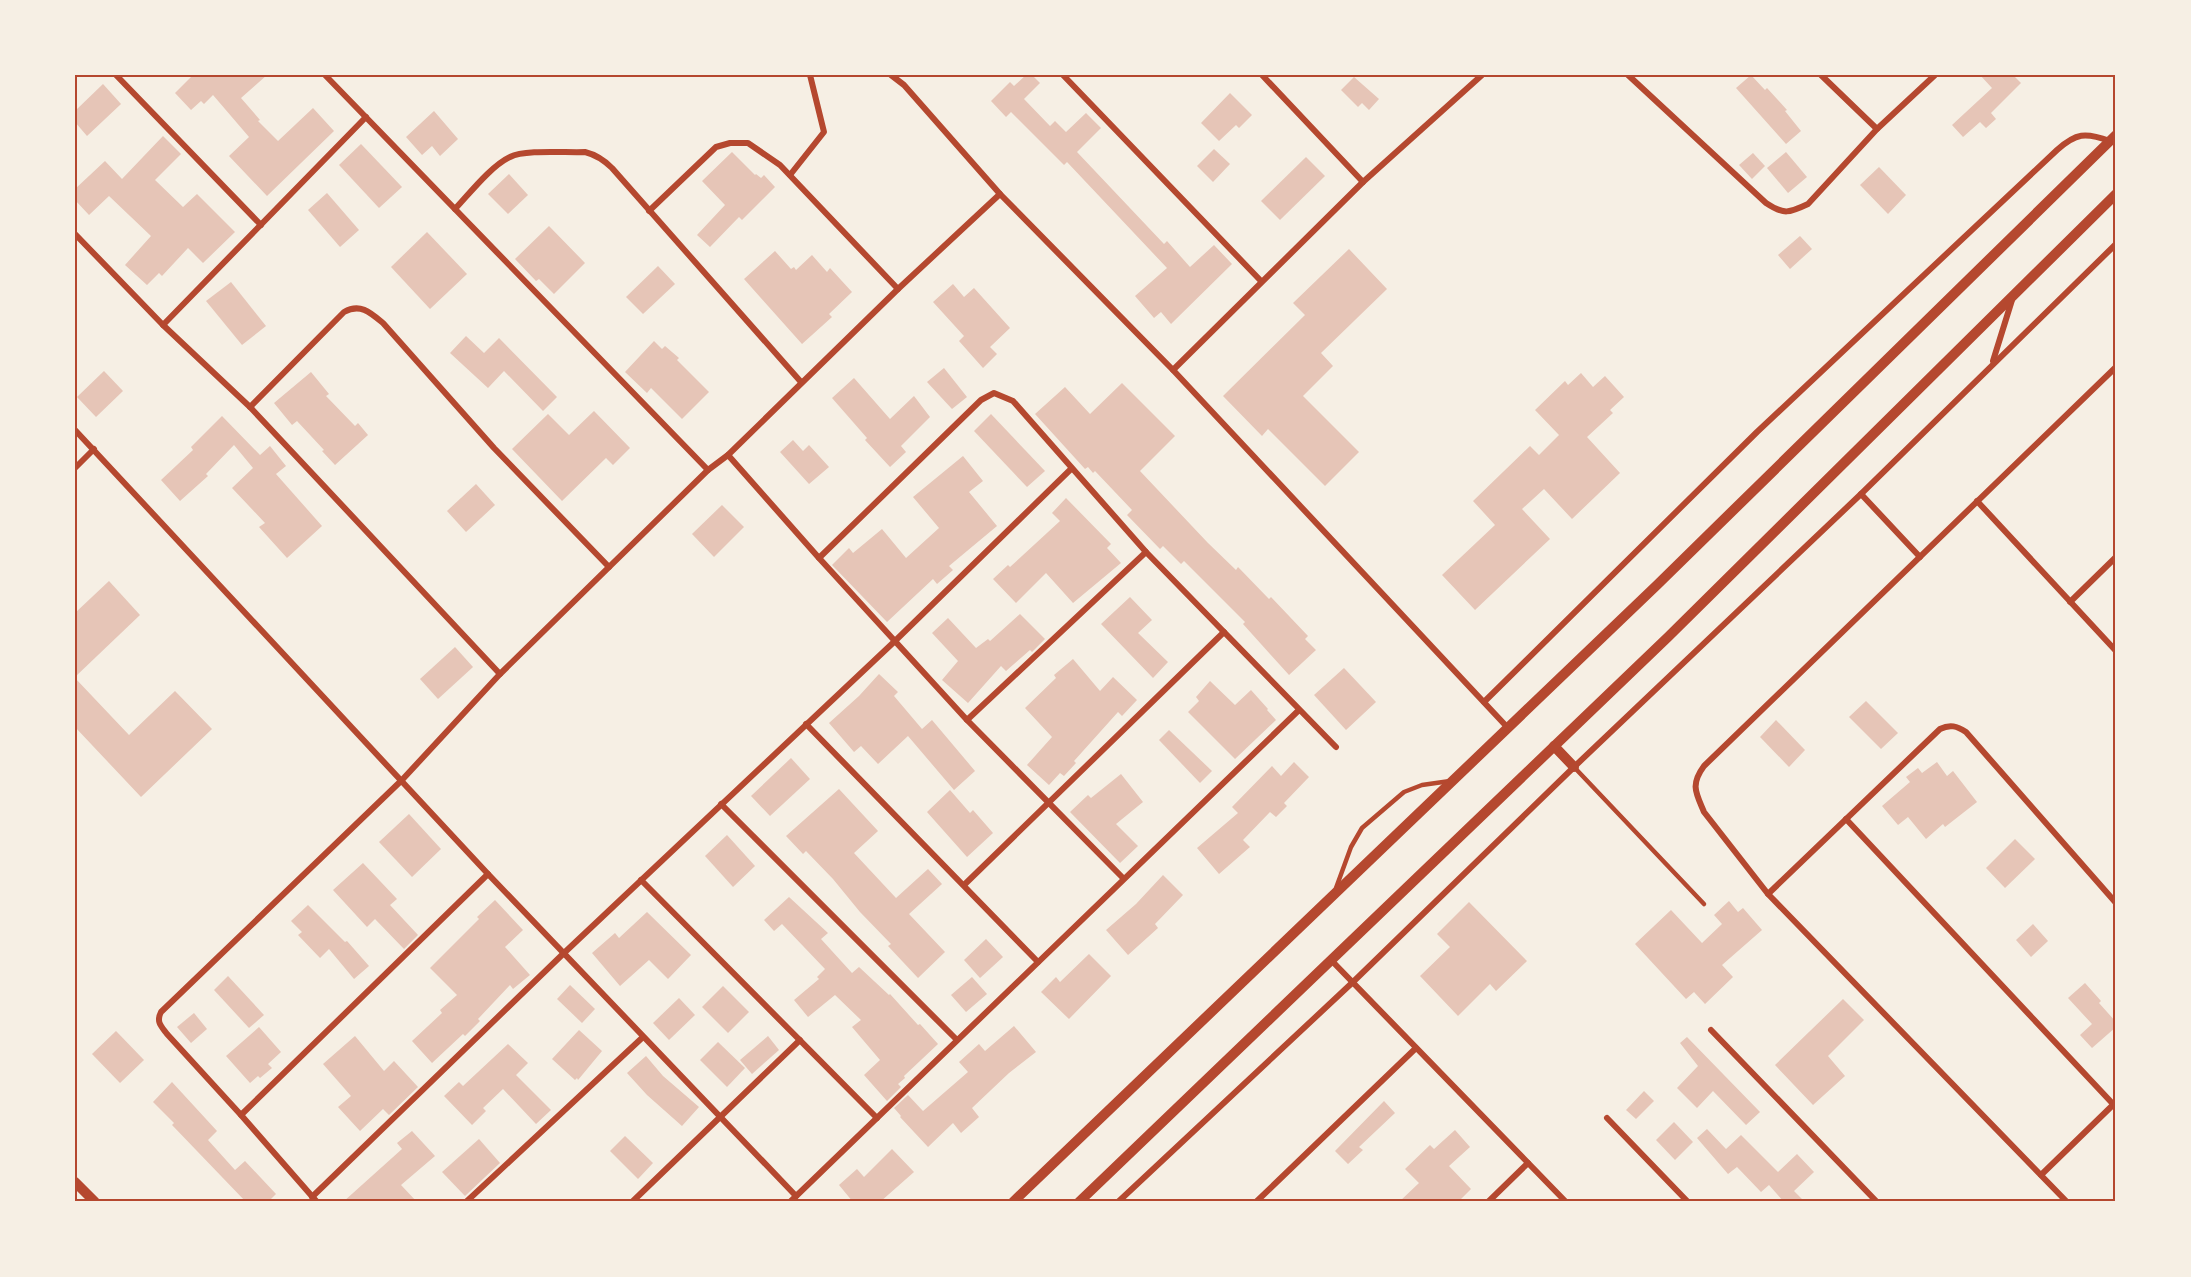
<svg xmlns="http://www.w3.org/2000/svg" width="2191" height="1277" viewBox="0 0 2191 1277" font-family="Poppins,sans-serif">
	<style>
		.building { fill: #e6c5b7 }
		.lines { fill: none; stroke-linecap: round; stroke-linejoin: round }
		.service { stroke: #b5482f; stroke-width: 4.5 }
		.minor { stroke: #b5482f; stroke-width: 6 }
		.tertiary { stroke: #b5482f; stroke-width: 10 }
		.neatline { fill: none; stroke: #b5482f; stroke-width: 2 }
	</style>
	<rect width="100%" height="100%" fill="#f6efe4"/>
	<g class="building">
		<polygon points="193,75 267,75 241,98 260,120 258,121 278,141 313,108 334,131 267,196 229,156 249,137 213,95 204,104 201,101 191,110 175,93"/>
		<polygon points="1026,75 1032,75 1040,83 1024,99 1050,126 1055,121 1066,132 1086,113 1101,128 1077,152 1164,244 1167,241 1190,267 1214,245 1232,264 1171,324 1161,312 1154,318 1135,296 1167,268 1067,162 1064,165 1011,112 1006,117 991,101 1010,82 1014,86"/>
		<polygon points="1751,75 1765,90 1767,88 1787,110 1785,111 1801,131 1786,144 1736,88"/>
		<polygon points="1980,75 2013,75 2021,83 1991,113 1996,119 1986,128 1980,122 1963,137 1952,125 1992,88"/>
		<polygon points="1354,77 1379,99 1369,110 1362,103 1358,107 1341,90"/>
		<polygon points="103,84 121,104 87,136 75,122 75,111"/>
		<polygon points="1230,93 1252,115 1239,128 1236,125 1219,141 1201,123"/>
		<polygon points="434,111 458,139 440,156 432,146 422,155 406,137"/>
		<polygon points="163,136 181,154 155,180 183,207 197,194 235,232 203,263 188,248 162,276 159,273 147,285 125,265 151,236 109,196 89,215 75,200 75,189 105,161 122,179"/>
		<polygon points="361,144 402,187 379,208 339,165"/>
		<polygon points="1214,149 1230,164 1213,182 1197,166"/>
		<polygon points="732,152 755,175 756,174 761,178 764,175 775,187 742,220 739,217 710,247 697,235 725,205 702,181"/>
		<polygon points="1786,152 1807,177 1788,193 1767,168"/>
		<polygon points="1753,153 1765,166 1752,179 1739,165"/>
		<polygon points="1306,157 1325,176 1280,220 1261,201"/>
		<polygon points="1879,167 1906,195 1888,214 1860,185"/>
		<polygon points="509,174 528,195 508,214 488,194"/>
		<polygon points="327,193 359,230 340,247 308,210"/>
		<polygon points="549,226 585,263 554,294 539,279 536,281 515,259"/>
		<polygon points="427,232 467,274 430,309 391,267"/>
		<polygon points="1800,236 1812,249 1790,269 1778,255"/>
		<polygon points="1349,249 1387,289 1321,353 1333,366 1303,396 1359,452 1325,486 1268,429 1262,436 1223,396 1305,315 1293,303"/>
		<polygon points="775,251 791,269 794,267 796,270 812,255 827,272 830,268 852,292 829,314 832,317 802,344 744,279"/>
		<polygon points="658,266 675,284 643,314 626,297"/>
		<polygon points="231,282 266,326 242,345 206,301"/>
		<polygon points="953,284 964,297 974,288 1010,328 990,347 997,354 983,368 959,341 964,336 933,302"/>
		<polygon points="466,336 484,353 499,338 557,397 543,411 504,371 488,388 450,353"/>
		<polygon points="654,341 662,349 665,346 679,358 677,360 709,392 682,419 651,388 647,393 625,372"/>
		<polygon points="944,368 967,397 952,409 927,382"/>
		<polygon points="104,371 123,391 96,417 77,397"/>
		<polygon points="311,372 329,394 326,396 355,426 358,423 368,435 335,465 322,451 324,450 297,421 292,425 274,403"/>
		<polygon points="1581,373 1593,387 1605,376 1624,397 1610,410 1613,413 1587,437 1620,473 1572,519 1544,489 1522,509 1550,539 1475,610 1442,575 1495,525 1473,501 1530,446 1539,455 1559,435 1535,410 1565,381 1568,385"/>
		<polygon points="854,378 890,419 914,396 930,417 901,446 906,452 890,467 865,440 867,438 832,398"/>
		<polygon points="1122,383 1175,436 1140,471 1208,543 1236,570 1238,567 1269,599 1271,597 1308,636 1305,639 1316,650 1289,675 1243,624 1245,622 1184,561 1181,564 1163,546 1160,549 1127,515 1132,510 1095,471 1093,473 1088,467 1085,469 1035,414 1065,387 1090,414"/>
		<polygon points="594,411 630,448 613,465 606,458 562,501 512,449 548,414 569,435"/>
		<polygon points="991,414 1045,471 1027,487 974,431"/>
		<polygon points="222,416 260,455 270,446 286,466 276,474 322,526 287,558 259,527 265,523 232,488 253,468 234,445 206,474 208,476 180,501 161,480 193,450 191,447"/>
		<polygon points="793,440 803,451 809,445 829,467 809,484 780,452"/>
		<polygon points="963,456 983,481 969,492 997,526 949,566 953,570 937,584 933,579 887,622 832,565 849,548 853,553 882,529 906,558 939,528 913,497"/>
		<polygon points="476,484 495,505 466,532 447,511"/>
		<polygon points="1066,498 1111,544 1107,548 1121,563 1073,603 1046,573 1016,603 993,579 1008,565 1010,567 1060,521 1052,513"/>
		<polygon points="722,505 744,527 714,557 692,534"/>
		<polygon points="109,581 140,615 75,677 75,613"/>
		<polygon points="1130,597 1152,620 1138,633 1168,662 1153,678 1101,624"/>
		<polygon points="1020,614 1045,639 1032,652 1030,650 1006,671 1001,666 968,703 942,680 958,661 932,633 948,618 976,648 988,639 990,641"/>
		<polygon points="455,647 473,667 438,699 420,679"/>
		<polygon points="1073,659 1100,691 1113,677 1137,700 1122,716 1118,712 1074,761 1076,763 1064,776 1060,773 1049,785 1027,765 1052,737 1025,708 1056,678 1054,675"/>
		<polygon points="1344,668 1376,702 1346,730 1314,695"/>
		<polygon points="879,674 898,692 894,696 922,729 932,720 975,771 954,790 908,736 878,764 861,746 854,752 829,723 859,696"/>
		<polygon points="75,678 129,735 175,691 212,729 141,797 75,727"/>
		<polygon points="1210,681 1235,705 1251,690 1268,709 1267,710 1276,720 1235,759 1188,712 1199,701 1196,697"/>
		<polygon points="1866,701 1898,733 1881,749 1849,717"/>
		<polygon points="1776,720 1805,750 1789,767 1760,737"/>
		<polygon points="1169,730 1212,771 1200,783 1159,740"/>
		<polygon points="791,758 810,779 770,816 751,796"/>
		<polygon points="1294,762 1309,777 1284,803 1287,806 1276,817 1270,812 1243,840 1250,847 1219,874 1197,848 1238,813 1232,807 1272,766 1281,776"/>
		<polygon points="1937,762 1947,776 1953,771 1977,802 1945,827 1943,824 1926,839 1908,817 1898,825 1882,806 1910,782 1906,777 1918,768 1922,773"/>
		<polygon points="1121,774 1143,802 1116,824 1138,846 1120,863 1070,812 1088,795 1091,798"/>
		<polygon points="839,789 878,831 854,853 896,898 928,869 942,884 909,914 945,952 918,978 888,946 891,944 860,912 833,879 806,851 803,854 786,836"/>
		<polygon points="950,790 970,813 973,810 993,833 967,857 927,812"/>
		<polygon points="409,814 441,849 412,877 379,842"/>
		<polygon points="727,835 755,866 733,887 705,856"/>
		<polygon points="2015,839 2035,859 2005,888 1986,868"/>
		<polygon points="363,863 397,899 390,905 418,935 404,949 375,919 367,927 333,890"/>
		<polygon points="1163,875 1183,895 1155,924 1158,928 1128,955 1106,930 1136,904"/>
		<polygon points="789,897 828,933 821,939 852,973 859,967 889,995 890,994 918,1025 920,1024 938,1044 904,1076 905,1078 898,1084 901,1087 887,1101 864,1075 880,1060 852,1027 861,1020 835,995 808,1017 794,1000 819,979 817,977 825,969 782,924 774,931 764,920"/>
		<polygon points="495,900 523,930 505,947 530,975 513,989 510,985 478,1019 480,1021 465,1036 463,1034 432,1063 412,1041 442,1013 440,1010 457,995 430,968 479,919 477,917"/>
		<polygon points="1729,901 1738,912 1743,908 1762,930 1722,965 1733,977 1705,1004 1694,992 1686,999 1635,944 1671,910 1702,943 1722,924 1714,915"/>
		<polygon points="1469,902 1527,961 1496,991 1490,984 1458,1016 1420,976 1450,947 1437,934"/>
		<polygon points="308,905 345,942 347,941 369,966 354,979 329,949 320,958 298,935 302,932 291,921"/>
		<polygon points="647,912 691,955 668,979 649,960 620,986 592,953 615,933 619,938"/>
		<polygon points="2033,924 2048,941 2031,957 2016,940"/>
		<polygon points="986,939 1003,957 980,978 964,960"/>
		<polygon points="1089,954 1111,976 1069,1019 1041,992 1056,977 1060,982"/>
		<polygon points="228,976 264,1015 249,1028 214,990"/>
		<polygon points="972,977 987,994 966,1012 951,995"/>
		<polygon points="2085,983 2101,1001 2099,1003 2116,1022 2116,1027 2092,1048 2080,1035 2092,1024 2068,998"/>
		<polygon points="570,985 595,1009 582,1023 557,999"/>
		<polygon points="723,986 749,1012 728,1033 702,1007"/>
		<polygon points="679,998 695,1015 669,1040 653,1023"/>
		<polygon points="1843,999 1864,1020 1828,1056 1845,1076 1813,1105 1775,1065"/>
		<polygon points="194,1013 207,1029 191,1043 177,1027"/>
		<polygon points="1014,1026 1036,1052 1009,1073 972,1108 979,1117 961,1133 953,1123 928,1147 900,1117 901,1116 894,1108 908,1095 923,1111 968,1072 959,1062 979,1044 985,1051"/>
		<polygon points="259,1027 281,1052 268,1064 272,1068 260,1078 258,1076 250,1083 226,1056"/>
		<polygon points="579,1030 602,1051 578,1080 577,1078 575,1080 552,1059"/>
		<polygon points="116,1031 144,1060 120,1083 92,1054"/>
		<polygon points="355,1036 384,1071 394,1061 418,1087 389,1115 383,1109 360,1131 338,1107 351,1096 323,1064"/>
		<polygon points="768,1036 779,1050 752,1074 740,1060"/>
		<polygon points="1687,1037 1760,1112 1746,1125 1713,1091 1697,1108 1677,1088 1698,1066 1680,1043"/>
		<polygon points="718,1042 745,1068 727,1087 700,1060"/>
		<polygon points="508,1044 528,1063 516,1075 551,1110 536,1124 503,1089 483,1108 486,1111 472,1125 444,1096 459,1082 463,1086"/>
		<polygon points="646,1056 663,1076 699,1107 682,1126 647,1095 627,1073"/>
		<polygon points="172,1082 217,1131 208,1140 235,1170 245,1161 276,1194 268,1202 246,1202 172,1125 174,1123 153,1102"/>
		<polygon points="1644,1091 1654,1101 1636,1119 1626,1110"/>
		<polygon points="1384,1101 1395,1113 1359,1147 1363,1150 1348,1164 1335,1151"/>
		<polygon points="1674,1122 1693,1142 1675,1160 1656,1140"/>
		<polygon points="1707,1129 1726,1149 1741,1135 1778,1172 1797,1154 1814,1172 1794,1191 1805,1202 1784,1202 1769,1185 1761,1192 1737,1167 1728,1174 1697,1138"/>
		<polygon points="1455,1130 1470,1147 1449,1166 1471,1189 1458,1202 1399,1202 1419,1183 1405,1169 1430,1145 1434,1149"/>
		<polygon points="412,1131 435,1156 401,1185 417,1202 343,1202 402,1149 397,1143"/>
		<polygon points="625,1136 653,1163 638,1179 610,1151"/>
		<polygon points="479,1139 500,1163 465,1196 442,1172"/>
		<polygon points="892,1149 914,1172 880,1202 853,1202 839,1185 857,1169 864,1177"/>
	</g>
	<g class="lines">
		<g class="service">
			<polyline points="1574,767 1704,904"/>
			<polyline points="1336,888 1351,847 1362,828 1404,792 1422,785 1450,781"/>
		</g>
		<g class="minor">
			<polyline points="116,75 261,225"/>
			<polyline points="325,75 708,470"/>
			<polyline points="891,75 904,85 1000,194 1173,370 1508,728"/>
			<polyline points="1063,75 1261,281"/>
			<polyline points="1262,75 1363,182"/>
			<path d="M1628 75 1766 203C1784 215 1789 213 1808 204L1877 129 1935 75"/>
			<polyline points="1821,75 1877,129"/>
			<polyline points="790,175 824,132 810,75"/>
			<path d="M455 209C470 193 491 166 510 157 525 149 567 153 585 152 597 155 604 160 612 168L801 382"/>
			<polyline points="649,211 716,147 730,143 748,143 780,165 898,289"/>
			<polyline points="75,234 163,325 250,407 500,674"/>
			<polyline points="163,325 366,117"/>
			<polyline points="1993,361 2012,300"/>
			<polyline points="1173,370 1363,182 1482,75"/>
			<path d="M250 407 344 312C360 303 370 312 383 323L494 448 609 567"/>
			<polyline points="75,430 488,874 796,1196"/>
			<polyline points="728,455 819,558 967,720 1123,878"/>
			<polyline points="75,468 94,449"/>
			<polyline points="1861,494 1920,557"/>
			<polyline points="1977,501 2116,651"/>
			<polyline points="819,558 981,400 994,393 1013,401 1146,552 1336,747"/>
			<polyline points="2070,602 2116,557"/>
			<path d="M1484 702 1757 432 2057 150C2076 133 2085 132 2110 141"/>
			<polyline points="967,720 1146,552"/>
			<polyline points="806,724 1038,962"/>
			<polyline points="721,804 957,1040"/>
			<polyline points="1846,819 2113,1104"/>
			<polyline points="641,880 877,1118"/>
			<polyline points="964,885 1224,632"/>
			<path d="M1768 894 1940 729C1950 724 1957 726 1966 732L2116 903"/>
			<polyline points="1331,960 1566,1202"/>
			<polyline points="1711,1030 1877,1202"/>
			<polyline points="241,1115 488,874"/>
			<polyline points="1607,1118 1688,1202"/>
			<polyline points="2041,1175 2116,1102"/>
			<polyline points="312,1197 564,953 895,641 1071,469"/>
			<path d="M317 1202 241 1115 167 1034C161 1026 156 1022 161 1012L402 780 500 674 708 470 728 455 898 289 1000 194"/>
			<polyline points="466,1202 643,1037"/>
			<polyline points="632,1202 800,1040"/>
			<polyline points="790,1202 1299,710"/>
			<polyline points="1118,1202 1353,982 1574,767 1861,494 2116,244"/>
			<polyline points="1256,1202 1416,1048"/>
			<polyline points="1488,1202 1528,1163"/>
			<path d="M2067 1202 1768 894 1704 812C1696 793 1690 785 1704 766L2116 367"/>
		</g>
		<g class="tertiary">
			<polyline points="1554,746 1574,767"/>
			<polyline points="75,1182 95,1202"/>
			<polyline points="1013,1202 1657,585 2116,135"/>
			<polyline points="1079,1202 1668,637 2116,194"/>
		</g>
	</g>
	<rect width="2191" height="1277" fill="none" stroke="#f6efe4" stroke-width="153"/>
	<rect x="76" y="76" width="2038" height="1124" class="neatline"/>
</svg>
